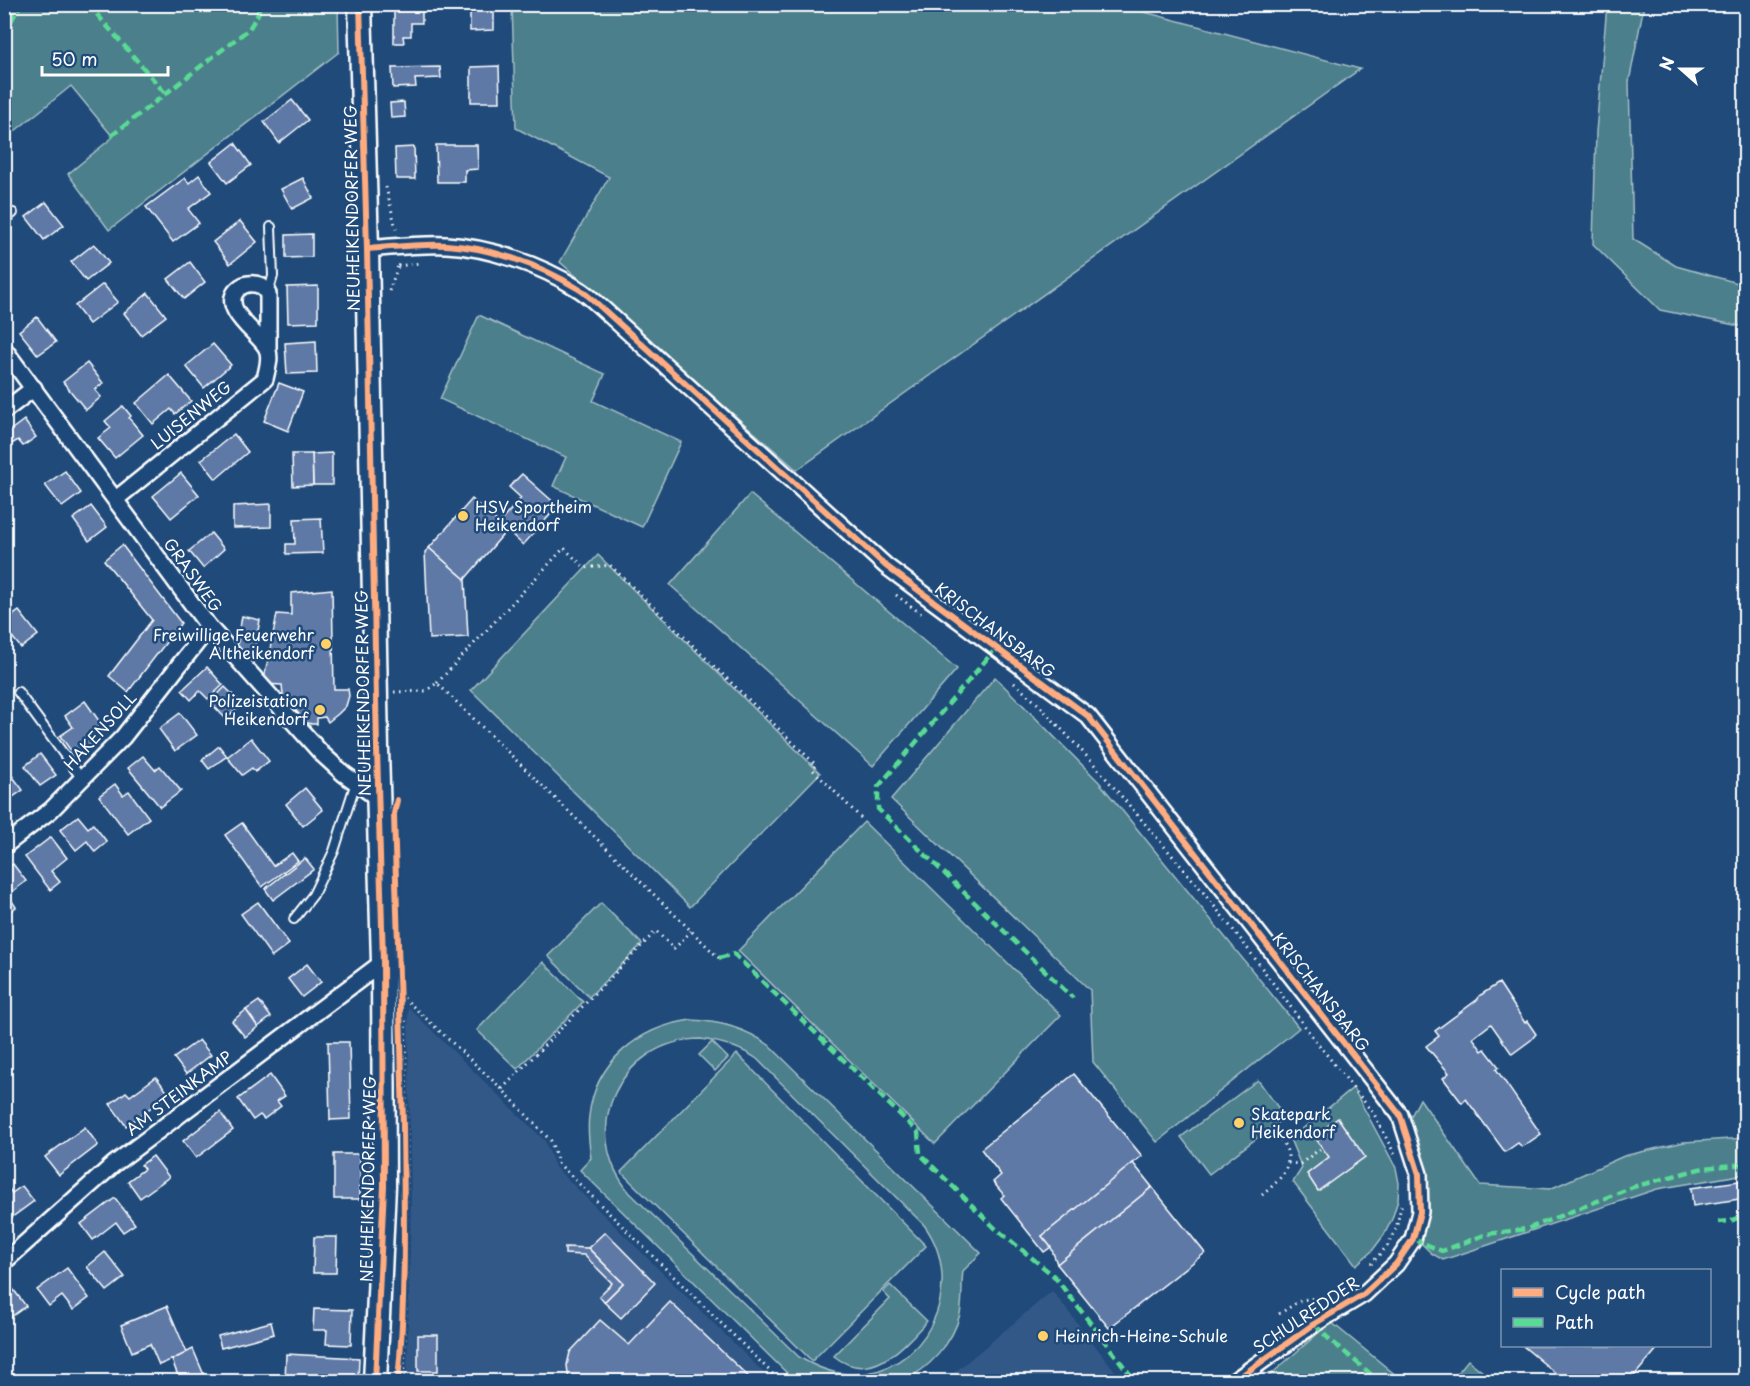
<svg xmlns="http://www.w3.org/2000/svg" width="1750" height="1386" viewBox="0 0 1750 1386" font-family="'Playpen Sans',sans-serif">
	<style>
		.built { fill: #325887 }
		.green { fill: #4c7f8b; stroke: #a6bfc5; stroke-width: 1.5; fill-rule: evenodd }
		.building { fill: #5e79a6; stroke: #fff; stroke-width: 1.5 }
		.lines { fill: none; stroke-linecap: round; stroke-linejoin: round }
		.lane-casing { stroke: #fff; stroke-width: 12 }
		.street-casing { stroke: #fff; stroke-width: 20 }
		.secondary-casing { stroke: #fff; stroke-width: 27 }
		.path { stroke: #fff; stroke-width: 3; stroke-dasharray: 1.5 4.5; stroke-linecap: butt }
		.lane { stroke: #1f4a7a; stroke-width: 8 }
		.street { stroke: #1f4a7a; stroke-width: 15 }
		.secondary { stroke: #1f4a7a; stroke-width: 22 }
		.quiet { stroke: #5adb95; stroke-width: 4.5; stroke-dasharray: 9 4.5; stroke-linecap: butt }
		.cycleway-casing { stroke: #1f4a7a; stroke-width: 10 }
		.cycleway { stroke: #ffac80; stroke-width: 6 }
		.poi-dot { fill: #ffd166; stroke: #1f4a7a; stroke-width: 2 }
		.labels { text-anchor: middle; stroke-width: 5; stroke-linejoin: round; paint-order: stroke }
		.street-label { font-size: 16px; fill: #fff; stroke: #1f4a7a }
		.poi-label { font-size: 16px; fill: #fff; stroke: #1f4a7a; text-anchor: start }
	</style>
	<rect width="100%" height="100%" fill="#1f4a7a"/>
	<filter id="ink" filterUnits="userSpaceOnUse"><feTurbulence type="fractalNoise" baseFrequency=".0167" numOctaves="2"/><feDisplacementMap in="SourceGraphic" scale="12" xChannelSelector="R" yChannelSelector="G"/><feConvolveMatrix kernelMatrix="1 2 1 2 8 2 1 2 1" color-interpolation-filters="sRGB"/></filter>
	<g filter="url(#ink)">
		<g class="built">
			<polygon points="408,1007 545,1141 555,1167 772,1381 407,1382 411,1203"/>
			<polygon points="1052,1291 1123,1381 944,1381"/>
		</g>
		<g class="green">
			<polygon points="5,4 338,5 339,52 109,230 68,174 113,137 71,86 5,139"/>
			<polygon points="512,5 1118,5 1360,69 797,470 560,262 609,177 516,128"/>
			<polygon points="1607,5 1644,5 1629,82 1633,239 1676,266 1745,285 1745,327 1660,310 1593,244 1596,132"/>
			<polygon points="479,315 605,374 593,401 681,442 642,527 553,486 566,457 440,399"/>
			<polygon points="750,494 957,669 873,766 670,585"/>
			<polygon points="598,555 820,773 690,907 471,690"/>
			<polygon points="995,677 1099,782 1299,1028 1157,1142 1093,1062 1090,990 891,799"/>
			<polygon points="864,822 1061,1015 935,1144 738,951"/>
			<polygon points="601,903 642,944 589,997 548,956"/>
			<polygon points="543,962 583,1002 517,1069 477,1030"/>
			<path d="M691 1020C720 1021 745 1028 769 1045L981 1253 963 1271C961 1285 963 1300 960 1314 953 1343 929 1369 903 1381H795L580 1170 591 1158C589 1144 587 1130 589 1116 595 1062 639 1027 691 1020ZM701 1039C722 1042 740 1047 757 1059L924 1225C969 1286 925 1379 847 1374 829 1373 814 1366 799 1357L630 1193C577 1131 619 1040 701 1039Z"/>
			<polygon points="712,1042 728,1058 715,1071 699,1055"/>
			<polygon points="737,1054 926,1246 812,1361 621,1172"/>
			<polygon points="1258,1080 1285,1117 1209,1174 1181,1137"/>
			<polygon points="1353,1088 1396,1168 1399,1183 1398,1200 1392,1219 1384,1235 1372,1251 1356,1265 1293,1182 1302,1168 1290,1139"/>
			<polygon points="1420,1099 1480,1185 1550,1189 1624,1156 1684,1142 1745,1138 1745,1174 1657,1189 1443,1260 1431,1253 1422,1244 1423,1238 1426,1169 1409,1120"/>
			<path d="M890 1285 927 1321C904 1346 871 1386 834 1356L890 1299 883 1292Z"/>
			<polygon points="1331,1322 1403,1381 1262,1382"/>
			<polygon points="1468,1360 1494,1381 1451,1381"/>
		</g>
		<g class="building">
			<polygon points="494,7 494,30 470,31 470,8"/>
			<polygon points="394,11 422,11 422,23 411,23 411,36 403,36 404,43 394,43"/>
			<polygon points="499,66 500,102 471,102 471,67"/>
			<polygon points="440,67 441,78 415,79 416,87 393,88 392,68"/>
			<polygon points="292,100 308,120 279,143 264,122"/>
			<polygon points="404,102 405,117 391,118 390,103"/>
			<polygon points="235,143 251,165 227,183 211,162"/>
			<polygon points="436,145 477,145 478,169 465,170 465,182 437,182"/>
			<polygon points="414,147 415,179 396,179 395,148"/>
			<polygon points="199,175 211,192 188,209 199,223 173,242 146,207 185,178 189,183"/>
			<polygon points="303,178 313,198 292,209 281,189"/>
			<polygon points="46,202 64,225 44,240 26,217"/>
			<polygon points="240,221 257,242 230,264 213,242"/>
			<polygon points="312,234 312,257 286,258 286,235"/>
			<polygon points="94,244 109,263 86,281 71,262"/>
			<polygon points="190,262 205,282 184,299 168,279"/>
			<polygon points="103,284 118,302 89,324 75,306"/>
			<polygon points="318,286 318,322 288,323 287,287"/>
			<polygon points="148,293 166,316 141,335 124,313"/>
			<polygon points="37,317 56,342 38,355 19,331"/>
			<polygon points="316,341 317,373 287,374 285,343"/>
			<polygon points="213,344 231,365 204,388 186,366"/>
			<polygon points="87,363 103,383 95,390 101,397 86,410 63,382"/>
			<polygon points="169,375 191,401 175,414 171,409 153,424 136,403"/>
			<polygon points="279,383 303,392 288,431 264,421"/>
			<polygon points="123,406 131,416 129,418 143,435 115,458 98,438 111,428 105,421"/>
			<polygon points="24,420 36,437 23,446 18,440 4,449 4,435"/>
			<polygon points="234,434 248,452 216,479 201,460"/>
			<polygon points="332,453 332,485 313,485 312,454"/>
			<polygon points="292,454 312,454 313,485 293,486"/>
			<polygon points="65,471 81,493 62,507 45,485"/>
			<polygon points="181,473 199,495 171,518 153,496"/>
			<polygon points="522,474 558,506 523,545 499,523 521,498 509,487"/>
			<polygon points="472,499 507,530 465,579 429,548"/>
			<polygon points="271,504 271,527 233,528 233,506"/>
			<polygon points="91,506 107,527 89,541 73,519"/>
			<polygon points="321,518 323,553 286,554 286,544 295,544 294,519"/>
			<polygon points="211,533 224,549 203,568 189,551"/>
			<polygon points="122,545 181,623 128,692 109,676 152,620 104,560"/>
			<polygon points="429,548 465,579 468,637 429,639 425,552"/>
			<polygon points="332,589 334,689 348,689 349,696 346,706 338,714 328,722 325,717 317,718 317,724 311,724 299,720 284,704 282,685 263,684 277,614 291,615 291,593"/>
			<polygon points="19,611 38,635 21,648 13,638 4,645 4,622"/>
			<polygon points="242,616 260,620 252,662 237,646"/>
			<polygon points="207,667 223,685 208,699 200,691 191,700 182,690"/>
			<polygon points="225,687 242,704 226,719 210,702"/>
			<polygon points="85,701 102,725 91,733 97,740 75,756 60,736 73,727 65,716"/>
			<polygon points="180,713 197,735 175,751 159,729"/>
			<polygon points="251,738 269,761 255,772 252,768 242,775 227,757"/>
			<polygon points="219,746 227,756 209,769 202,760"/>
			<polygon points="40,754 56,775 40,786 25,766"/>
			<polygon points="143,756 155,770 160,766 181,791 160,807 128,768"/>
			<polygon points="4,765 23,790 4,803"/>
			<polygon points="115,784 123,795 129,791 149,818 128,834 99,796"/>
			<polygon points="305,788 323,810 303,826 286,804"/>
			<polygon points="78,816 88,828 93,824 107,842 95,852 87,841 76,850 60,830"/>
			<polygon points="242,823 273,866 292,853 298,861 262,887 225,835"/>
			<polygon points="51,837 67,858 51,871 60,882 50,890 25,857"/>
			<polygon points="305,858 314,869 273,900 265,889"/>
			<polygon points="13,864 26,881 8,895 16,907 8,913 4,908 4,871"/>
			<polygon points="258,902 289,944 272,957 241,914"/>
			<polygon points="307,964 321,982 302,997 288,979"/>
			<polygon points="1499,983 1525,1023 1527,1021 1536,1034 1531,1040 1512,1054 1491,1024 1473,1038 1482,1051 1485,1049 1499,1067 1496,1069 1541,1134 1522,1147 1518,1143 1505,1152 1466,1099 1462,1103 1443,1078 1449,1073 1426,1046 1439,1036 1435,1031 1478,999 1479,996"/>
			<polygon points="259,1001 271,1017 258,1027 246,1010"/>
			<polygon points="246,1010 258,1027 245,1037 232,1021"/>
			<polygon points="199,1040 211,1055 186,1074 174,1058"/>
			<polygon points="328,1042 349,1042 351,1119 330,1120"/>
			<polygon points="1074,1074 1142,1156 1042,1236 1051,1247 1044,1252 1001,1198 1004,1195 993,1182 1001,1175 981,1149"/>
			<polygon points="270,1075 285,1096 277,1101 281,1106 264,1119 260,1115 253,1120 238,1099"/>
			<polygon points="156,1077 169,1094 126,1126 110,1104 126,1092 130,1096"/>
			<polygon points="220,1112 233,1130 196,1158 183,1141"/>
			<polygon points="1338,1118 1365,1157 1318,1191 1307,1174 1329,1157 1314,1136"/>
			<polygon points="85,1127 98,1145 59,1175 45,1157"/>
			<rect x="334" y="1154" width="26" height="45"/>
			<polygon points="153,1156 169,1177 140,1198 128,1181 144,1169 141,1165"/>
			<polygon points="1133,1163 1152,1187 1057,1264 1051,1247 1042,1236"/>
			<polygon points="1746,1180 1746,1198 1693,1206 1691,1188"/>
			<polygon points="4,1182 12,1193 22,1186 34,1201 4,1223"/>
			<polygon points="1152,1187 1205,1253 1109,1328 1057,1264"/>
			<polygon points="115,1198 135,1224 123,1232 116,1222 93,1240 81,1224"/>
			<polygon points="605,1232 655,1283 621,1318 604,1302 623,1283 588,1248"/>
			<polygon points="314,1237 337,1237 336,1273 313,1273"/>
			<polygon points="565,1247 588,1248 623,1283 604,1302 599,1296 612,1283 584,1255 565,1254"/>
			<polygon points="105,1252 125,1277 107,1291 87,1267"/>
			<polygon points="67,1268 89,1298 73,1310 62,1296 49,1306 37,1290"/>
			<polygon points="13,1289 26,1306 4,1322 4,1296"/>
			<polygon points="670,1302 754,1382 687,1382 679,1374 671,1382 569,1382 567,1365 570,1352 600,1320 629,1345"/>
			<polygon points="167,1306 187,1353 159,1365 150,1344 132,1352 121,1325"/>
			<polygon points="314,1309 352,1310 351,1345 326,1344 327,1330 313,1330"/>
			<polygon points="271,1322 274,1334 221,1348 218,1336"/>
			<rect x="418" y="1335" width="20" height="36"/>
			<polygon points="1523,1346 1654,1346 1658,1348 1629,1382 1566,1382"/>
			<polygon points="193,1349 204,1375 180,1381 172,1360"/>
			<polygon points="286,1354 359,1358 358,1382 285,1382"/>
		</g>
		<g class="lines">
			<g class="lane-casing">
				<g id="lane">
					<polyline points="4,220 13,213"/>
					<polyline points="268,294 273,276 271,227"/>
					<polyline points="18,692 82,779"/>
					<polyline points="294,919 313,895 334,851 356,782"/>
				</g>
			</g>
			<g class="street-casing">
				<g id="street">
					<path d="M367 249C393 247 420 244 446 245 489 247 540 265 577 288 586 293 594 301 602 308L886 566 1088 716 1400 1115 1419 1174 1420 1212 1413 1239 1396 1264 1364 1294 1314 1324 1233 1382"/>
					<polyline points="4,349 209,627 322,754 344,774 379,799"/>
					<polyline points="4,411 34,388"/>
					<path d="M116 499 265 379C267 369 272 356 266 347 258 333 220 309 237 290 241 286 247 283 254 284 261 284 264 289 268 294V348"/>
					<polyline points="4,846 51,810 123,737 209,627"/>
					<polyline points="4,1262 114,1164 383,962"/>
				</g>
			</g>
			<g class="secondary-casing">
				<polyline id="secondary" points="360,4 367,249 377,749 383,962 384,1186 375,1382"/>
			</g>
			<g class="path">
				<polyline points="386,187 397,233"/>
				<polyline points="398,266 420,263"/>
				<polyline points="389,291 398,266"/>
				<polyline points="896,595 924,616"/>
				<polyline points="437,683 564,548 585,568 610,565 816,765 812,769 862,819"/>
				<polyline points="1014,683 1038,704 1093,763 1199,887 1242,941 1315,1040 1374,1114 1395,1155"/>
				<polyline points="394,692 426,691 437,683 719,958"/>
				<polyline points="404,998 502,1089 551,1141 558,1163 781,1382"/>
				<polyline points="502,1089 656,931 674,949 691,931"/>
				<polyline points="1288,1163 1300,1164 1320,1149"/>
				<path d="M1262 1195C1274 1185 1293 1170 1287 1151 1285 1143 1276 1135 1270 1129"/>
				<polyline points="1371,1264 1388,1245 1396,1229 1402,1202"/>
				<polyline points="1279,1314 1301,1300 1324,1297 1332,1293"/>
				<path d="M403 1382C410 1260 407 1139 405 1017"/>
			</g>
			<use href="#lane" class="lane"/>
			<use href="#street" class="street"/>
			<use href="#secondary" class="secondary"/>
			<g class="quiet">
				<polyline points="88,4 165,93"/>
				<polyline points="4,33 21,4"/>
				<polyline points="111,136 249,29 258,14 260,4"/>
				<polyline points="997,647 878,787 878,809 1073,998"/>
				<polyline points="719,958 734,954 918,1132 920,1154 995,1228 1054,1276 1136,1382"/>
				<polyline points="1718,1222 1731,1221 1746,1214"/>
				<polyline points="1413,1239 1442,1251 1487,1234 1527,1229 1633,1187 1703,1168 1746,1164"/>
				<polyline points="1314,1324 1328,1338 1380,1382"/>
			</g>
			<g class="cycleway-casing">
				<g id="cycleway">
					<polyline points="360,4 367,249 377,749 383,962 384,1186 375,1382"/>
					<path d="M367 249C393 247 420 244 446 245 489 247 540 265 577 288 586 293 594 301 602 308L886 566 1088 716 1400 1115 1419 1174 1420 1212 1413 1239 1396 1264 1364 1294 1314 1324 1233 1382"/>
					<path d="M397 800 394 814C397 919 401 1023 403 1127 404 1212 406 1297 398 1382"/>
				</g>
			</g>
			<use href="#cycleway" class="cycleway"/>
		</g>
	</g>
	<g class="poi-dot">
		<circle cx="463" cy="516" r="6"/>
		<circle cx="326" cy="644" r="6"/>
		<circle cx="320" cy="710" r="6"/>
		<circle cx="1239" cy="1123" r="6"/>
		<circle cx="1043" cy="1336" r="6"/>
	</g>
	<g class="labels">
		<g class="street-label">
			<text transform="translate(352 208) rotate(-91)" y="6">NEUHEIKENDORFER WEG</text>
			<text transform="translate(191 415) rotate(-39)" y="6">LUISENWEG</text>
			<text transform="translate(193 575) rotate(54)" y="6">GRASWEG</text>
			<text transform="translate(995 630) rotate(37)" y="6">KRISCHANSBARG</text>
			<text transform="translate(363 693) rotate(-91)" y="6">NEUHEIKENDORFER WEG</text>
			<text transform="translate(100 731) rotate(-48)" y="6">HAKENSOLL</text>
			<text transform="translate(1321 992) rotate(52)" y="6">KRISCHANSBARG</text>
			<text transform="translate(179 1093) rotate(-37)" y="6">AM STEINKAMP</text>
			<text transform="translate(368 1179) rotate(-89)" y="6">NEUHEIKENDORFER WEG</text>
			<text transform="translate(1306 1315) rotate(-34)" y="6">SCHULREDDER</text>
		</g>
		<g class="poi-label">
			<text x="475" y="513">HSV Sportheim<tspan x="475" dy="18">Heikendorf</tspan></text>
			<text x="314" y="641" text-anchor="end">Freiwillige Feuerwehr<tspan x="314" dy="18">Altheikendorf</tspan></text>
			<text x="308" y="707" text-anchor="end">Polizeistation<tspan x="308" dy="18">Heikendorf</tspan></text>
			<text x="1251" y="1120">Skatepark<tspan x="1251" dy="18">Heikendorf</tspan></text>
			<text x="1055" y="1342">Heinrich-Heine-Schule</text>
		</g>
	</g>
	<rect width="1750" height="1386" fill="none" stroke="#1f4a7a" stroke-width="24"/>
	<rect x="12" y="12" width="1726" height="1362" fill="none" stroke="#fff" stroke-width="2" filter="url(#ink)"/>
	<rect x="1501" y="1269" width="210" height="78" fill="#1f4a7a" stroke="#7992af" stroke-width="1.5"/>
	<rect x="1513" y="1288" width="30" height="9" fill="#ffac80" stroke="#7992af" stroke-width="1.5"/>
	<text x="1555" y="1299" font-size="18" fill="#ffffff">Cycle path</text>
	<rect x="1513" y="1318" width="30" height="9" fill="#5adb95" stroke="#7992af" stroke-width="1.5"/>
	<text x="1555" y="1329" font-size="18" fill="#ffffff">Path</text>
	<g transform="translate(1681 69) rotate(291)" stroke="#1f4a7a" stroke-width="4.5" paint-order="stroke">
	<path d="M0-4.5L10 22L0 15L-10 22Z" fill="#ffffff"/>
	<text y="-9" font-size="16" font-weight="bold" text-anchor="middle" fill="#ffffff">N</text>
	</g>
	<path d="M42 66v9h126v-9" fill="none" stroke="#ffffff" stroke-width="3"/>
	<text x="51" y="66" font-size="18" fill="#ffffff" stroke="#1f4a7a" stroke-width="4.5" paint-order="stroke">50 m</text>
</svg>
